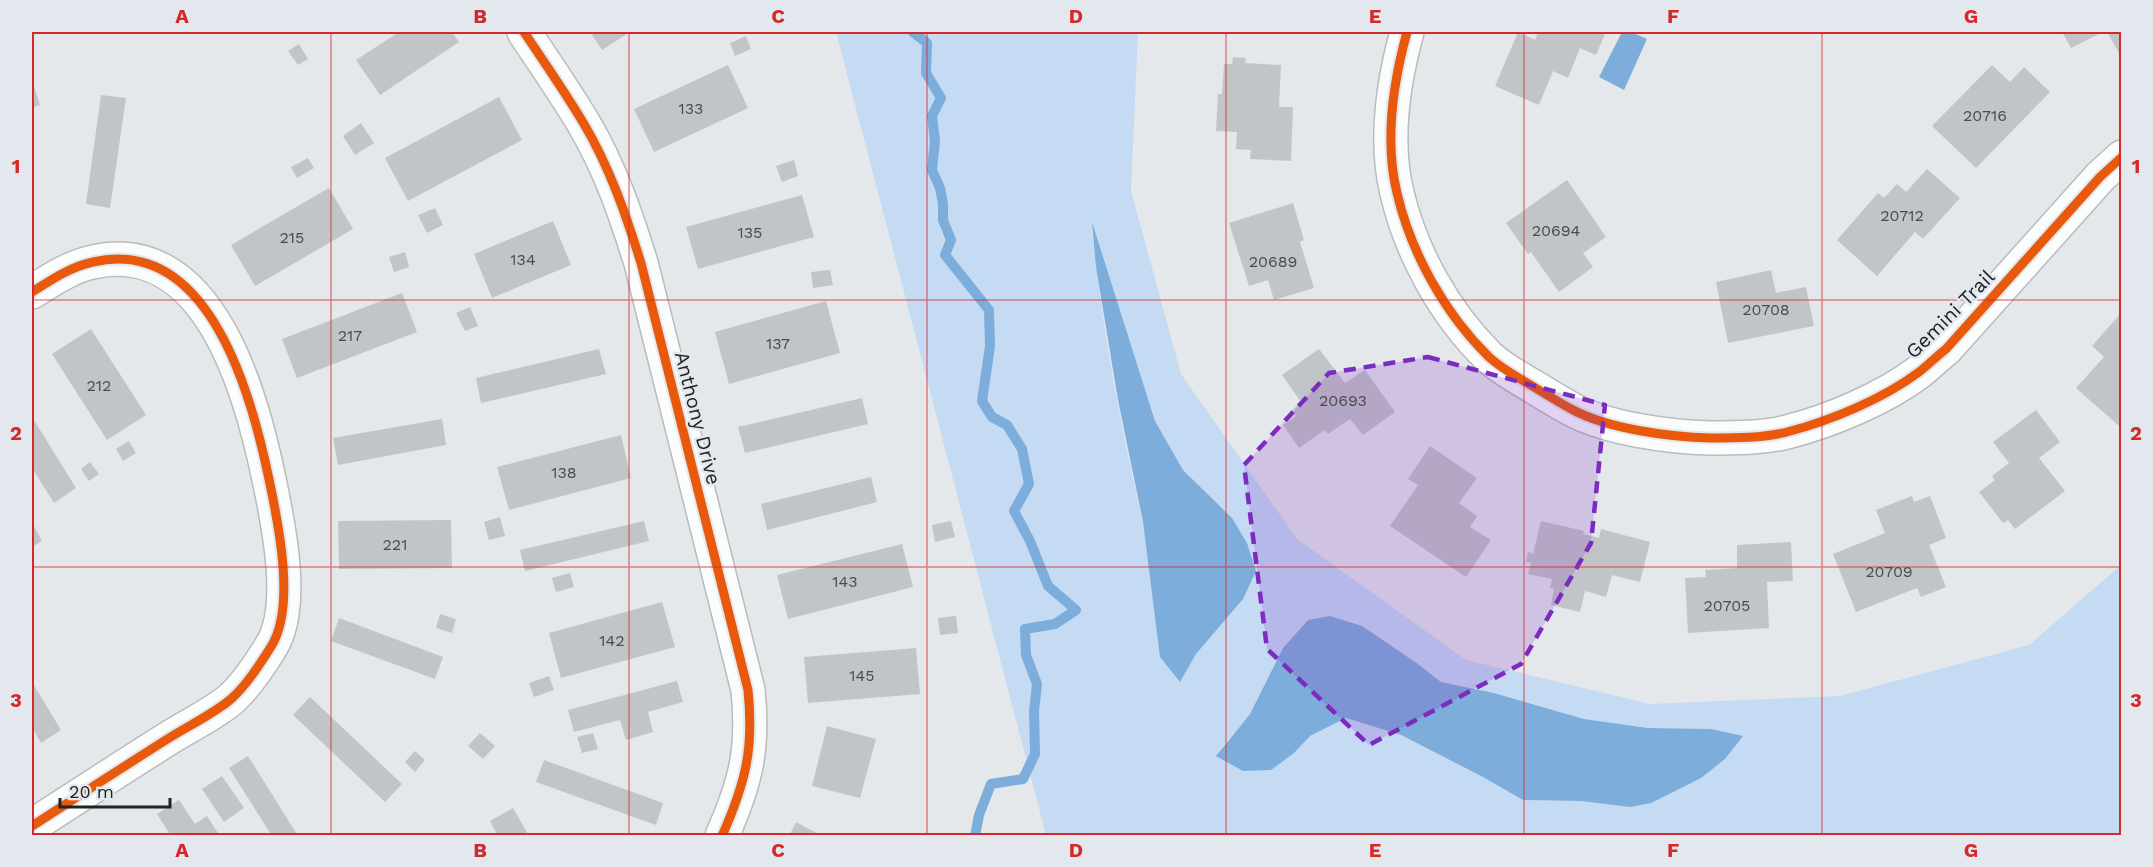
<svg xmlns="http://www.w3.org/2000/svg" width="2153" height="867" viewBox="0 0 2153 867" font-family="'Work Sans',sans-serif">
	<style>
		.green { fill: #c4dbf3; fill-rule: evenodd }
		.water { fill: #7dadda }
		.lines { fill: none; stroke-linecap: round; stroke-linejoin: round }
		.stream { stroke: #7dadda; stroke-width: 10 }
		.building { fill: #c2c5c7 }
		.minor-casing { stroke: #b9bbbe; stroke-width: 36 }
		.minor { stroke: #fbfcfc; stroke-width: 33 }
		.cycleway-casing { stroke: #e2e8ee; stroke-width: 13 }
		.cycleway { stroke: #e8590c; stroke-width: 9 }
		.marked { fill: #7b2cbf; fill-opacity: 0.2; stroke: #7b2cbf; stroke-width: 4.5; stroke-dasharray: 12 8; stroke-linejoin: round }
		.grid { fill: none; stroke: #d62828; stroke-width: 1.5; stroke-opacity: 0.55 }
		.labels { text-anchor: middle; stroke-width: 5; stroke-linejoin: round; paint-order: stroke }
		.number-label { font-size: 16px; fill: #494c4e }
		.street-label { font-size: 20px; fill: #212325; stroke: #e2e8ee }
		.neatline { fill: none; stroke: #d62828; stroke-width: 2 }
		.grid-label { font-size: 20px; text-anchor: middle; font-weight: bold; fill: #d62828 }
	</style>
	<rect width="100%" height="100%" fill="#e5e8eb"/>
	<path class="green" d="M836 32H1138L1131 191 1181 374 1297 539 1466 660 1650 704 1840 696 2029 645 2121 565V835H1046ZM1092 226 1155 421 1183 470 1232 518 1243 599 1196 654 1180 682C1145 531 1106 380 1092 226ZM1308 620 1418 664 1441 682 1494 693 1584 719 1648 728 1711 729 1743 737 1630 807 1581 801 1523 800 1483 777 1401 735 1346 718 1310 736 1222 747 1250 714 1283 648Z"/>
	<g class="water">
		<polygon points="1622,32 1631,32 1647,39 1624,90 1599,77"/>
		<polygon points="1092,222 1155,421 1183,470 1232,518 1247,543 1256,571 1243,599 1196,654 1180,682 1160,657 1143,522 1118,400 1096,267"/>
		<polygon points="1330,616 1362,626 1418,664 1441,682 1494,693 1584,719 1648,728 1711,729 1743,736 1725,759 1701,778 1651,803 1630,807 1581,801 1523,800 1483,777 1401,735 1346,718 1310,736 1294,753 1271,770 1243,771 1216,756 1250,714 1283,648 1308,620"/>
	</g>
	<g class="lines">
		<polyline class="stream" points="913,32 927,43 926,73 941,98 932,116 935,141 932,170 940,188 943,204 943,220 951,240 945,255 989,310 990,346 982,401 992,417 1007,425 1022,449 1029,484 1014,511 1030,541 1048,586 1076,610 1055,624 1025,629 1026,655 1037,684 1034,711 1035,754 1023,779 991,784 979,815 975,836"/>
	</g>
	<g class="building">
		<polygon points="399,32 452,32 459,42 380,95 356,60"/>
		<polygon points="590,32 630,32 602,50"/>
		<polygon points="1518,32 1535,40 1538,32 1600,32 1605,34 1596,55 1580,48 1568,78 1553,71 1539,105 1495,86"/>
		<polygon points="2062,32 2103,32 2071,48"/>
		<polygon points="2107,32 2122,32 2122,52 2119,53"/>
		<polygon points="746,36 751,49 735,56 730,43"/>
		<polygon points="299,44 308,59 298,65 288,51"/>
		<polygon points="1233,57 1246,58 1245,63 1281,65 1279,107 1293,107 1291,161 1250,159 1251,150 1236,149 1237,132 1216,131 1218,94 1222,94 1224,64 1232,64"/>
		<polygon points="728,65 748,108 654,152 634,109"/>
		<polygon points="1992,65 2010,82 2024,67 2050,92 1976,168 1932,126"/>
		<polygon points="32,80 40,105 32,108"/>
		<polygon points="101,95 126,98 110,208 86,204"/>
		<polygon points="499,97 522,140 408,201 385,158"/>
		<polygon points="361,123 374,143 355,155 343,136"/>
		<polygon points="308,158 314,168 297,178 291,167"/>
		<polygon points="794,160 798,176 782,182 776,166"/>
		<polygon points="1927,169 1960,198 1923,239 1915,232 1877,276 1837,240 1878,193 1884,198 1897,184 1906,192"/>
		<polygon points="1567,180 1606,237 1583,253 1593,267 1559,292 1531,252 1528,254 1506,223"/>
		<polygon points="329,188 353,229 255,286 231,245"/>
		<polygon points="802,195 814,237 698,269 686,227"/>
		<polygon points="1293,203 1304,240 1300,242 1314,288 1274,300 1268,280 1249,286 1229,223"/>
		<polygon points="435,208 443,225 427,233 418,215"/>
		<polygon points="553,221 571,265 492,298 474,254"/>
		<polygon points="405,252 409,267 394,272 389,257"/>
		<polygon points="830,270 833,285 813,288 811,272"/>
		<polygon points="1771,270 1776,293 1806,287 1814,326 1728,343 1716,282"/>
		<polygon points="402,293 417,332 297,378 282,339"/>
		<polygon points="826,301 840,353 729,384 715,332"/>
		<polygon points="470,307 478,326 465,331 456,313"/>
		<polygon points="2122,312 2122,424 2119,426 2076,388 2104,357 2092,346"/>
		<polygon points="91,329 146,415 107,440 52,354"/>
		<polygon points="599,349 606,374 481,403 476,378"/>
		<polygon points="1319,349 1345,383 1365,370 1395,412 1363,435 1350,419 1328,434 1325,430 1299,448 1283,425 1296,416 1292,410 1301,402 1282,375"/>
		<polygon points="862,398 868,424 745,453 738,427"/>
		<polygon points="2036,410 2060,442 2039,458 2065,491 2015,529 2008,520 2003,523 1979,492 1995,480 1992,476 2009,463 1993,442"/>
		<polygon points="32,417 76,488 54,503 32,468"/>
		<polygon points="442,419 446,445 338,465 333,438"/>
		<polygon points="621,435 631,478 509,510 497,467"/>
		<polygon points="129,441 136,453 123,461 116,449"/>
		<polygon points="1430,446 1477,478 1459,503 1477,516 1470,527 1491,540 1466,577 1390,526 1418,485 1408,479"/>
		<polygon points="90,462 99,474 89,481 81,469"/>
		<polygon points="871,477 877,502 767,530 761,504"/>
		<polygon points="1912,496 1914,502 1930,496 1946,538 1929,545 1946,587 1921,597 1917,588 1856,612 1833,554 1885,533 1876,510"/>
		<polygon points="500,517 505,536 489,540 484,522"/>
		<polygon points="451,520 452,568 339,569 338,521"/>
		<polygon points="644,521 649,541 525,571 520,550"/>
		<polygon points="951,521 955,537 935,542 932,525"/>
		<polygon points="1541,521 1584,531 1583,534 1599,538 1601,529 1650,542 1640,582 1612,575 1606,597 1585,591 1580,612 1551,605 1554,589 1550,588 1552,579 1528,574 1531,563 1526,562 1528,552 1533,554"/>
		<polygon points="32,522 42,541 32,547"/>
		<polygon points="1791,542 1793,581 1767,582 1769,628 1688,633 1685,578 1706,577 1705,570 1737,568 1737,545"/>
		<polygon points="902,544 913,587 788,619 777,575"/>
		<polygon points="570,573 574,587 556,592 552,578"/>
		<polygon points="662,602 675,647 561,678 549,633"/>
		<polygon points="440,614 456,619 452,633 436,628"/>
		<polygon points="956,616 958,633 940,635 938,618"/>
		<polygon points="339,618 443,657 435,679 331,641"/>
		<polygon points="916,648 920,694 808,703 804,657"/>
		<polygon points="549,676 554,690 534,697 529,683"/>
		<polygon points="677,681 683,702 648,712 653,732 626,740 620,720 574,732 568,710"/>
		<polygon points="32,682 61,730 41,743 32,727"/>
		<polygon points="310,697 402,784 385,802 293,715"/>
		<polygon points="827,726 876,739 860,798 812,786"/>
		<polygon points="480,733 495,746 483,759 468,746"/>
		<polygon points="593,733 598,749 582,753 577,737"/>
		<polygon points="415,751 425,760 415,772 405,762"/>
		<polygon points="248,756 298,836 272,836 229,768"/>
		<polygon points="544,760 663,803 656,825 536,782"/>
		<polygon points="222,776 244,808 224,822 202,789"/>
		<polygon points="179,800 195,824 207,816 220,836 171,836 157,814"/>
		<polygon points="513,808 529,836 498,836 490,821"/>
		<polygon points="796,822 822,836 789,836"/>
	</g>
	<g class="lines">
		<g class="minor-casing">
			<g id="minor">
				<path d="M524 32C544 62 565 92 584 124 610 168 626 215 641 263L748 690C754 748 746 782 722 836"/>
				<path d="M1407 32C1393 83 1384 140 1397 193 1411 253 1445 314 1489 357 1502 369 1519 378 1534 387 1547 395 1560 403 1573 410 1609 429 1670 437 1710 438 1735 438 1763 438 1787 432 1830 421 1883 399 1919 372 1928 365 1937 356 1946 349L2100 177 2122 157"/>
				<path d="M32 292C51 280 70 267 93 262 211 235 253 400 270 484 279 527 295 606 272 645 261 663 247 685 231 699 215 713 188 726 169 738 123 767 77 797 32 826"/>
			</g>
		</g>
		<use href="#minor" class="minor"/>
		<g class="cycleway-casing">
			<g id="cycleway">
				<path d="M524 32C544 62 565 92 584 124 610 168 626 215 641 263L748 690C754 748 746 782 722 836"/>
				<path d="M1407 32C1393 83 1384 140 1397 193 1411 253 1445 314 1489 357 1502 369 1519 378 1534 387 1547 395 1560 403 1573 410 1609 429 1670 437 1710 438 1735 438 1763 438 1787 432 1830 421 1883 399 1919 372 1928 365 1937 356 1946 349L2100 177 2122 157"/>
				<path d="M32 292C51 280 70 267 93 262 211 235 253 400 270 484 279 527 295 606 272 645 261 663 247 685 231 699 215 713 188 726 169 738 123 767 77 797 32 826"/>
			</g>
		</g>
		<use href="#cycleway" class="cycleway"/>
	</g>
	<path class="marked" d="M1428 357 1605 405 1591 543 1521 664 1369 745 1267 649 1244 465 1329 373Z"/>
	<path class="grid" d="M331 32V836M629 32V836M927 32V836M1226 32V836M1524 32V836M1822 32V836M32 300H2122M32 567H2122"/>
	<g class="labels">
		<g class="number-label">
			<text x="691" y="114">133</text>
			<text x="1985" y="121">20716</text>
			<text x="1902" y="221">20712</text>
			<text x="1556" y="236">20694</text>
			<text x="750" y="238">135</text>
			<text x="292" y="243">215</text>
			<text x="523" y="265">134</text>
			<text x="1273" y="267">20689</text>
			<text x="1766" y="315">20708</text>
			<text x="350" y="341">217</text>
			<text x="778" y="349">137</text>
			<text x="99" y="391">212</text>
			<text x="1343" y="406">20693</text>
			<text x="564" y="478">138</text>
			<text x="395" y="550">221</text>
			<text x="1889" y="577">20709</text>
			<text x="845" y="587">143</text>
			<text x="1727" y="611">20705</text>
			<text x="612" y="646">142</text>
			<text x="862" y="681">145</text>
		</g>
		<g class="street-label">
			<text transform="translate(1950 314) rotate(-45)" y="7">Gemini Trail</text>
			<text transform="translate(698 418) rotate(76)" y="7">Anthony Drive</text>
		</g>
	</g>
	<rect width="2153" height="867" fill="none" stroke="#e2e8ee" stroke-width="66"/>
	<path d="M60 798v9h110v-9" fill="none" stroke="#212325" stroke-width="3"/>
	<text x="69" y="798" font-size="18" fill="#212325" stroke="#e2e8ee" stroke-width="4.5" paint-order="stroke">20 m</text>
	<rect x="33" y="33" width="2087" height="801" class="neatline"/>
	<g class="grid-label">
		<text x="182" y="23">A</text>
		<text x="480" y="23">B</text>
		<text x="778" y="23">C</text>
		<text x="1076" y="23">D</text>
		<text x="1375" y="23">E</text>
		<text x="1673" y="23">F</text>
		<text x="1971" y="23">G</text>
		<text x="16" y="173">1</text>
		<text x="2136" y="173">1</text>
		<text x="16" y="440">2</text>
		<text x="2136" y="440">2</text>
		<text x="16" y="707">3</text>
		<text x="2136" y="707">3</text>
		<text x="182" y="857">A</text>
		<text x="480" y="857">B</text>
		<text x="778" y="857">C</text>
		<text x="1076" y="857">D</text>
		<text x="1375" y="857">E</text>
		<text x="1673" y="857">F</text>
		<text x="1971" y="857">G</text>
	</g>
</svg>
